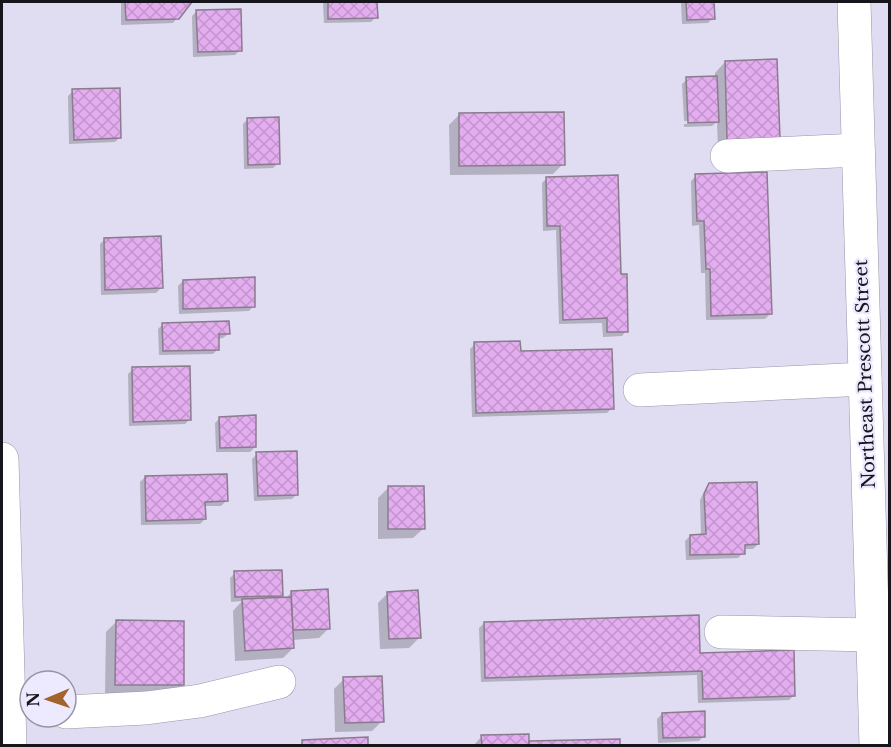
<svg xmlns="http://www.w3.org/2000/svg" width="891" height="747" viewBox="0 0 891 747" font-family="'Libre Baskerville',serif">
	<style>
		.shadow { fill: #0003 }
		.building { fill: url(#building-cross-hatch); stroke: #8a7c8d; stroke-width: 1.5 }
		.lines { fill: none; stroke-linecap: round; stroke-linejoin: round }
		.minor-casing { stroke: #9894a8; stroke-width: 34 }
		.minor { stroke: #fff; stroke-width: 33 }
		.labels { text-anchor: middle; stroke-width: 4.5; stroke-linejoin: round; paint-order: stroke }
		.street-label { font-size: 18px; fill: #16151c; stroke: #ede9ff }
	</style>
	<defs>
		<pattern id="building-cross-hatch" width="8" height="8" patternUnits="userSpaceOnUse" patternTransform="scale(1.5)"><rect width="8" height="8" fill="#e3adf0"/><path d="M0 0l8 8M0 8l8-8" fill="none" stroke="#c294cd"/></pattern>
	</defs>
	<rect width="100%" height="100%" fill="#e0dcf2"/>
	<g class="shadow">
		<polygon points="121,2 190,2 173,23 121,25"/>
		<polygon points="323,2 376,2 376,17 371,22 324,23"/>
		<polygon points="681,2 713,2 713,18 708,23 682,24"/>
		<polygon points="197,11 240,50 235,55 193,57 192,16"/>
		<polygon points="725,62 779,138 718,149 717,122 712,126 684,127 684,124 714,123 714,120 684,121 682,84 687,79 715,78 715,73"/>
		<polygon points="73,91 120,137 115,142 69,144 68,96"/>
		<polygon points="459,115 563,164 553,174 450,175 449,125"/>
		<polygon points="248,119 278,163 273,168 244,169 243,124"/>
		<polygon points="696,176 770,314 765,319 706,320 705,273 701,273 699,225 692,226 691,181"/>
		<polygon points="547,178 620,275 626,331 622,336 603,337 602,323 559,324 556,230 543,231 542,183"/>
		<polygon points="105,239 161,288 156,293 101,295 100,244"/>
		<polygon points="183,281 253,307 249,311 179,314 178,286"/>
		<polygon points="163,324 228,334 223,338 217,339 218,349 213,354 159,355 158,329"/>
		<polygon points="475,344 519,353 612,408 607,413 472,417 470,349"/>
		<polygon points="133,369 190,419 185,424 129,426 128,374"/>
		<polygon points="220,418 255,447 250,452 216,452 215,423"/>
		<polygon points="257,454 297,494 292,499 254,501 252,459"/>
		<polygon points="145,477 226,501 221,506 204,506 205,519 200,524 141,525 140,482"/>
		<polygon points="710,484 758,544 753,549 743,549 743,553 738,558 686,560 685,541 690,536 701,536 700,500 705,490"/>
		<polygon points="388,488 424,528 413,538 378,539 378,498"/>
		<polygon points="235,573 282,595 278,599 286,598 292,592 329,628 319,638 292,640 293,648 283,658 235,661 233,611 242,601 231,602 230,578"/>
		<polygon points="388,593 419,638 409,648 380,649 378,603"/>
		<polygon points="116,622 182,685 172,695 105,694 106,632"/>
		<polygon points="484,623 699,655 794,695 789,700 698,703 697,675 481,682 479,628"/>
		<polygon points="344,679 382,721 372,731 335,732 334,689"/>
		<polygon points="662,714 704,736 699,741 658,743 657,719"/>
		<polygon points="482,736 528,742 619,746 473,746"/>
	</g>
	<g class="building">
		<polygon points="125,2 192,2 179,19 126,20"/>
		<polygon points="328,2 377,2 378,18 328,19"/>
		<polygon points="686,2 714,2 715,19 687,20"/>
		<polygon points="241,9 242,51 198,52 196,10"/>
		<polygon points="777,59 780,138 727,140 725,61"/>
		<polygon points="717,76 719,122 688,123 686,77"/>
		<polygon points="120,88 121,138 74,140 72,89"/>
		<polygon points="564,112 565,165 459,166 459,113"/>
		<polygon points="279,117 280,164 248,165 247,118"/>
		<polygon points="767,172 772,314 711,316 710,269 706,269 704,221 697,221 695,174"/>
		<polygon points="618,175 621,274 627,274 628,332 607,332 607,318 563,320 560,226 547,226 546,177"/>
		<polygon points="161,236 163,288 105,290 104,238"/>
		<polygon points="255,277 255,307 183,309 183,280"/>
		<polygon points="229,321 230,334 219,334 219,350 163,351 162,323"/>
		<polygon points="520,341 521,351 612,349 614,409 476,413 474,342"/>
		<polygon points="190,366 191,420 133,422 132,367"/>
		<polygon points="256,415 256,447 220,448 219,417"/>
		<polygon points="297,451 298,495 258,496 256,452"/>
		<polygon points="227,474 228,501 205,502 206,519 146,521 145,476"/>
		<polygon points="757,482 759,544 745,545 745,554 690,555 690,535 706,534 704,494 709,483"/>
		<polygon points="388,486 424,486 425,529 388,529"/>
		<polygon points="282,570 283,596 235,597 234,571"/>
		<polygon points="328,589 330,629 293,630 291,591"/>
		<polygon points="418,590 421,638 389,639 387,592"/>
		<polygon points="291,597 294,648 245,651 242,599"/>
		<polygon points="699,615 700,653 794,650 795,696 703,699 702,671 485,678 484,622"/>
		<polygon points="116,620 184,621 184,685 115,685"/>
		<polygon points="382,676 384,722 345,723 343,677"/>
		<polygon points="705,711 705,737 663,738 662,713"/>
		<polygon points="529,734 529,746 482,746 481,735"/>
		<polygon points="368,737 368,746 302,746 302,740"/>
		<polygon points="620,739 620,746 529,746 529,741"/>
	</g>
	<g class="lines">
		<g class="minor-casing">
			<g id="minor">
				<polyline points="854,2 876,746"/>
				<polyline points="727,156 858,150"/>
				<polyline points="640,390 865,379"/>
				<polyline points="2,459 10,746"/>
				<polyline points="721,632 872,635"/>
				<polyline points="66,712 146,708 200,701 279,682"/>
			</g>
		</g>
		<use href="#minor" class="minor"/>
	</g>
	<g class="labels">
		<g class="street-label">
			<text transform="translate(865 374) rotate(-92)" y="6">Northeast Prescott Street</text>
		</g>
	</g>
	<rect width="891" height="747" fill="none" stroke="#16151c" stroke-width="6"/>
	<g transform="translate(48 699) rotate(268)"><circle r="28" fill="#ede9ff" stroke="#9794a4" stroke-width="1.5"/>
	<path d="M0-4.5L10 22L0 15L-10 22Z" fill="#a3632c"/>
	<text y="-9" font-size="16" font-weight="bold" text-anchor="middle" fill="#16151c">N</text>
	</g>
</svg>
